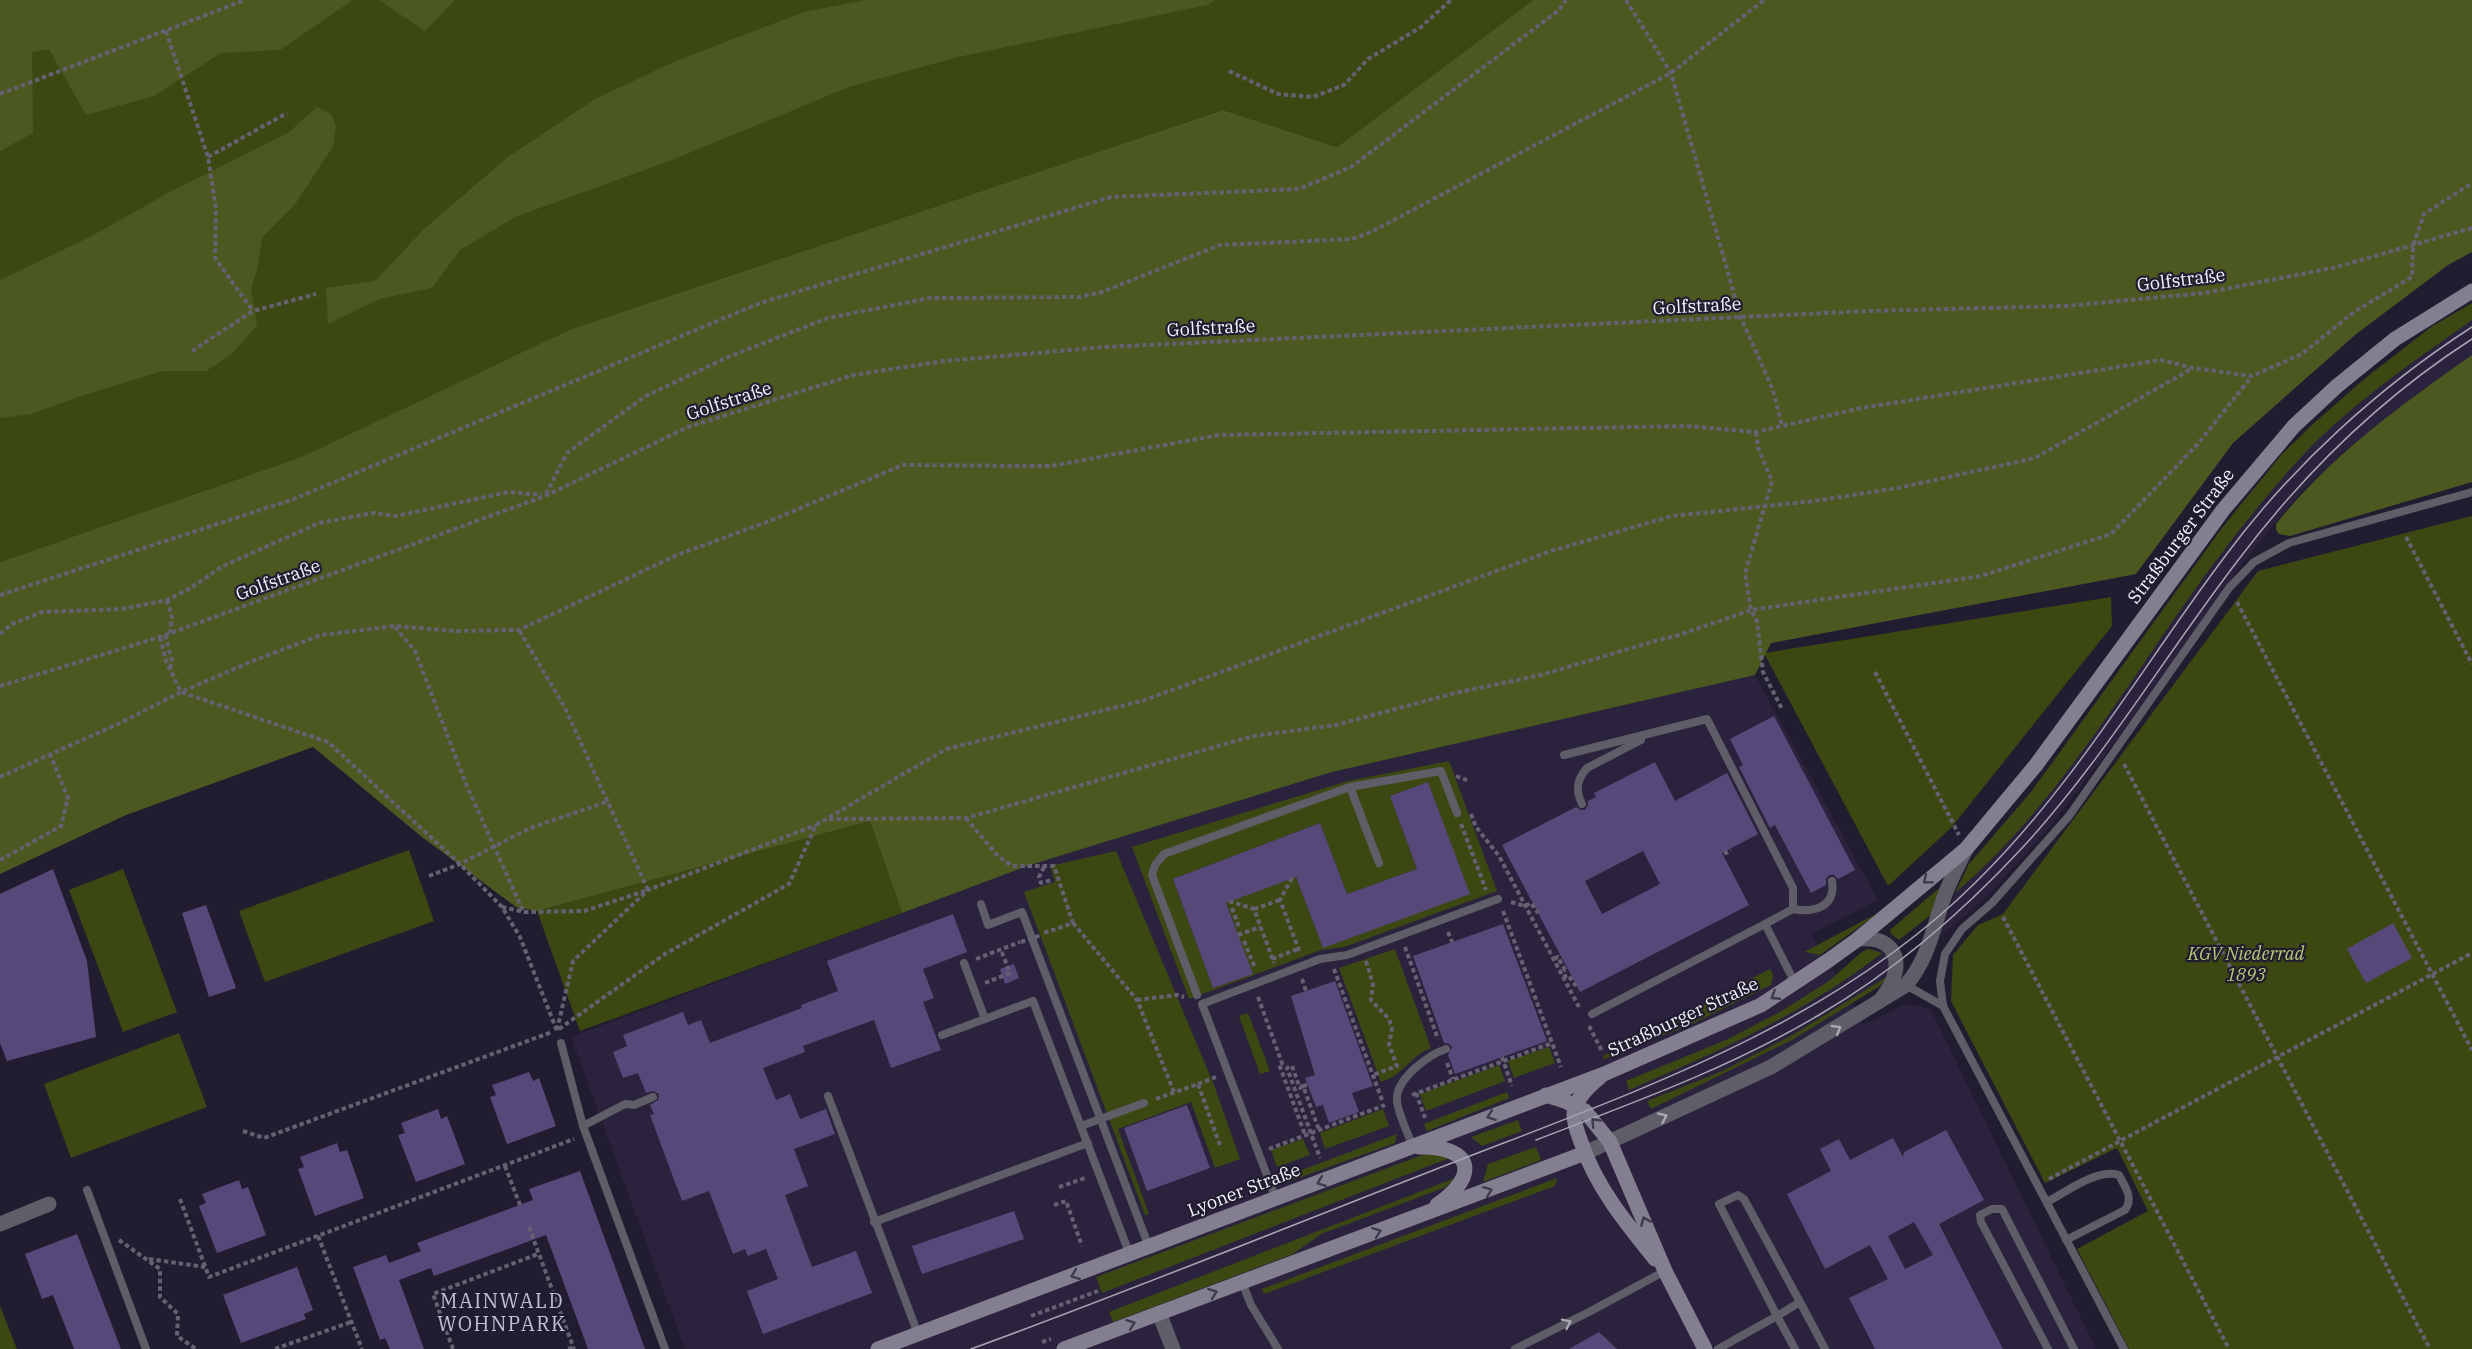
<svg xmlns="http://www.w3.org/2000/svg" width="2472" height="1349" viewBox="0 0 2472 1349" font-family="'IBM Plex Serif',serif">
	<style>
		.built { fill: #2b233d }
		.green { fill: #3c4812; fill-rule: evenodd }
		.forest { fill: #4b5921 }
		.building { fill: #57487a; fill-rule: evenodd }
		.lines { fill: none; stroke-linecap: round; stroke-linejoin: round }
		.path { stroke: #666172; stroke-width: 4; stroke-dasharray: 4.5 3; stroke-linecap: butt }
		.service { stroke: #5f5d68; stroke-width: 8 }
		.minor { stroke: #5f5d68; stroke-width: 15 }
		.secondary { stroke: #837f90; stroke-width: 15 }
		.tram { stroke: #a8a5b3; stroke-width: 1.5 }
		.path-bridge { stroke: #666172; stroke-width: 4; stroke-dasharray: 4.5 3; stroke-linecap: butt }
		.oneway { stroke: #3f3a4d }
		.oneway2 { stroke: #aaa8b2 }
		.labels { text-anchor: middle; stroke-width: 4.5; stroke-linejoin: round; paint-order: stroke }
		.street-label { font-size: 18px; fill: #f4f2fd; stroke: #221c30 }
		.park-label { font-size: 18px; font-style: italic; fill: #b5cb78; stroke: #221c30 }
		.neighbourhood-label { font-size: 20px; letter-spacing: 1.5px; fill: #c4bdd8; stroke: #221c30 }
	</style>
	<rect width="100%" height="100%" fill="#221c30"/>
	<g class="built">
		<polygon points="2472,303 2472,355 2418,393 2345,451 2302,491 2242,564 2134,717 2052,824 1989,894 1940,937 1955,893 1969,864 2031,792 2248,494 2313,424 2363,380 2431,327"/>
		<polygon points="1755,675 1878,900 1811,934 1836,976 1863,951 1869,949 1884,951 1889,959 1890,975 1880,986 1852,1003 1864,1025 1903,1005 1920,1006 1931,1010 2096,1349 685,1349 571,1037 1030,865 1332,772"/>
	</g>
	<g class="green">
		<polygon points="0,0 1533,0 1337,147 1223,110 571,329 301,457 0,562"/>
		<path d="M2472 303V320C2414 361 2354 402 2305 453 2281 478 2259 506 2237 533 2143 652 2072 793 1955 893L1969 864 2031 792 2222 528 2282 454 2313 424 2363 380 2431 327Z"/>
		<polygon points="2472,516 2472,1349 2129,1349 2077,1249 2148,1211 2117,1148 2045,1183 1951,1001 1953,955 1978,925 2003,914 2258,571"/>
		<polygon points="2111,597 2112,626 1951,828 1888,886 1764,653"/>
		<path d="M1449 761 1497 891 1344 947 1321 950 1189 999 1132 847 1348 781ZM1428 782 1469 893 1322 945 1296 877 1226 902 1252 973 1213 988 1173 879 1320 823 1347 894 1417 869 1390 796Z"/>
		<polygon points="870,821 902,913 580,1031 537,911"/>
		<polygon points="409,850 434,921 265,982 239,911"/>
		<polygon points="1116,851 1214,1085 1240,1159 1215,1168 1191,1102 1118,1129 1149,1214 1145,1215 1024,892 1055,882 1050,866"/>
		<polygon points="123,869 177,1012 123,1032 69,890"/>
		<polygon points="1938,889 1940,891 1932,914 1899,940 1891,934 1890,930"/>
		<polygon points="1880,912 1820,955 1804,952"/>
		<path d="M1395 949 1431 1048C1411 1055 1404 1075 1381 1082L1339 968Z"/>
		<path d="M1869 949 1882 953C1805 1013 1718 1052 1629 1090L1626 1081 1726 1040 1780 1012 1829 981 1863 951Z"/>
		<polygon points="1770,969 1773,975 1771,985 1692,1024 1604,1059 1603,1056"/>
		<polygon points="1890,975 1880,986 1792,1040 1651,1109 1647,1101 1720,1072 1791,1036"/>
		<polygon points="1248,1013 1270,1071 1260,1074 1239,1016"/>
		<polygon points="179,1033 207,1107 71,1158 44,1084"/>
		<polygon points="1549,1047 1555,1063 1514,1078 1508,1061"/>
		<polygon points="1499,1065 1505,1081 1426,1111 1420,1094"/>
		<polygon points="1507,1092 1509,1098 1427,1131 1424,1124"/>
		<polygon points="1383,1109 1389,1126 1325,1149 1320,1133"/>
		<polygon points="1518,1120 1522,1131 1482,1146 1471,1137"/>
		<polygon points="1397,1134 1395,1143 1285,1183 1278,1179"/>
		<polygon points="1303,1139 1310,1155 1277,1167 1271,1150"/>
		<polygon points="1536,1147 1541,1160 1483,1182 1488,1164"/>
		<polygon points="1433,1151 1452,1157 1102,1293 1096,1277"/>
		<polygon points="1455,1178 1446,1187 1321,1234 1293,1254 1113,1322 1109,1312"/>
		<polygon points="1557,1178 1555,1186 1264,1294 1262,1289"/>
		<polygon points="0,1306 17,1349 0,1349"/>
	</g>
	<g class="forest">
		<polygon points="0,0 353,0 280,50 221,53 154,96 86,115 49,49 32,52 33,133 0,151"/>
		<polygon points="379,0 455,0 425,31"/>
		<polygon points="866,0 1215,0 1207,5 958,57 849,87 672,160 515,217 460,250 432,288 379,299 328,324 326,288 375,281 424,229 508,157 595,99 676,61 804,12"/>
		<polygon points="1533,0 2472,0 2472,252 2448,265 2355,335 2233,443 2136,574 1771,643 1755,675 1332,772 1030,865 902,913 870,821 537,911 516,907 422,837 313,747 126,815 0,874 0,562 301,457 571,329 1223,110 1337,147"/>
		<polygon points="317,107 331,114 336,126 333,146 296,203 262,238 257,270 251,289 257,325 232,354 206,371 162,371 78,397 31,414 0,418 0,280 90,237 168,193 288,133"/>
		<path d="M2472 355V482L2290 536 2279 534 2276 530V524C2330 456 2401 405 2472 355Z"/>
	</g>
	<g class="building">
		<polygon points="1774,716 1855,870 1838,879 1834,875 1829,875 1826,879 1826,885 1811,893 1775,825 1770,828 1739,767 1743,765 1730,739"/>
		<path d="M1655 762 1675 801 1727 773 1758 834 1722 853 1749 905 1580 992 1502 845 1576 807 1581 810H1585L1588 805V801L1596 797 1594 793ZM1643 851 1660 884 1602 914 1585 881Z"/>
		<polygon points="1428,782 1470,894 1323,948 1296,877 1226,903 1253,974 1213,988 1173,879 1320,823 1347,894 1417,869 1390,796"/>
		<polygon points="53,869 87,961 96,1037 7,1061 0,1043 0,894"/>
		<polygon points="206,905 236,988 209,997 182,913"/>
		<polygon points="953,914 967,952 923,969 934,998 923,1002 941,1050 891,1068 874,1020 803,1046 805,1052 763,1068 776,1100 790,1094 800,1119 826,1109 835,1134 794,1149 808,1186 785,1195 812,1267 856,1251 872,1293 763,1334 747,1291 778,1279 766,1249 748,1256 745,1249 733,1254 709,1191 682,1201 650,1115 654,1114 650,1105 658,1100 659,1094 653,1091 646,1093 638,1073 623,1078 613,1052 627,1046 623,1035 683,1012 688,1025 701,1020 710,1043 802,1008 801,1005 838,991 827,961"/>
		<polygon points="2393,923 2412,958 2366,983 2347,949"/>
		<polygon points="1503,924 1547,1041 1455,1074 1448,1055 1452,1047 1449,1044 1444,1043 1413,956"/>
		<polygon points="1014,964 1019,978 1005,984 1000,969"/>
		<polygon points="1335,981 1373,1086 1352,1093 1359,1112 1329,1123 1323,1105 1316,1107 1305,1078 1315,1075 1291,996"/>
		<polygon points="529,1072 533,1081 539,1078 556,1126 507,1144 490,1097 496,1095 492,1085"/>
		<polygon points="1187,1105 1210,1168 1147,1191 1124,1128"/>
		<polygon points="438,1109 441,1119 447,1116 465,1164 416,1182 398,1135 405,1133 401,1123"/>
		<path d="M1946 1130 1984 1200 1939 1224 2003 1349H1875L1849 1298 1888 1279 1870 1245 1825 1269 1787 1194 1831 1171 1820 1149 1839 1139 1850 1160 1893 1138 1903 1157 1904 1152ZM1914 1222 1933 1255 1905 1269 1888 1236Z"/>
		<polygon points="337,1143 340,1152 347,1150 364,1198 315,1216 298,1169 304,1167 300,1157"/>
		<polygon points="580,1171 645,1349 588,1349 546,1235 434,1276 431,1268 399,1280 424,1349 390,1349 385,1338 380,1340 353,1267 386,1255 389,1263 421,1251 417,1243 533,1200 529,1189"/>
		<polygon points="239,1180 242,1189 248,1187 266,1235 217,1253 199,1206 206,1203 202,1194"/>
		<polygon points="1014,1211 1024,1239 922,1274 912,1246"/>
		<polygon points="77,1234 121,1349 74,1349 53,1295 42,1299 25,1254"/>
		<polygon points="297,1267 313,1310 304,1314 306,1319 241,1343 223,1295"/>
		<polygon points="1599,1332 1617,1349 1569,1349"/>
	</g>
	<g class="lines">
		<g class="path">
			<polyline points="1626,0 1671,73 1741,318 1773,390 1782,426"/>
			<polyline points="166,31 208,157 216,209 215,258 253,311"/>
			<polyline points="1229,71 1278,94 1313,97 1344,85 1368,59 1421,27 1451,0"/>
			<polyline points="0,94 245,0"/>
			<polyline points="208,157 287,113"/>
			<polyline points="192,351 253,311 316,294"/>
			<polyline points="1756,432 1758,448 1772,481 1745,574 1751,610 1757,621 1763,672 1782,709"/>
			<polyline points="546,494 567,453 646,396 728,357 828,318 930,298 1080,297 1102,292 1220,245 1352,239 1371,232 1671,73 1764,0"/>
			<polyline points="2406,537 2472,664"/>
			<polyline points="0,595 294,499 760,303 1111,197 1299,189 1351,167 1559,10 1566,0"/>
			<polyline points="167,600 172,617 170,633"/>
			<polyline points="2237,602 2472,1050"/>
			<polyline points="395,627 415,651 466,784 523,911"/>
			<polyline points="0,634 12,624 42,612 122,609 167,600 189,589 223,566 319,523 373,513 396,516 509,492 542,495"/>
			<polyline points="165,635 172,661 170,669"/>
			<polyline points="160,637 166,661 181,692 328,742 460,864 502,907 520,937 557,1031"/>
			<polyline points="1875,672 1959,835"/>
			<polyline points="0,686 160,637 348,568 545,496 688,427 853,375 944,361 1105,347 1868,311 2065,306 2204,293 2337,267 2472,228"/>
			<polyline points="2124,764 2430,1349"/>
			<polyline points="1456,776 1469,781"/>
			<polyline points="0,777 120,723 181,692 255,660 321,635 394,626 455,631 519,630 677,555 772,520 903,465 1051,466 1219,435 1686,426 1756,432 1861,408 2161,360 2193,368 2252,376 2302,354 2354,312 2412,277 2413,246 2424,214 2472,183"/>
			<polyline points="1471,814 1476,827 1499,856 1580,1009"/>
			<polyline points="966,818 998,856 1012,866 1054,866 1073,923 1044,933"/>
			<polyline points="829,819 966,818 1253,736 1336,725 1455,693 1541,675 1655,641 1679,635 1751,610 1981,576 2111,534 2197,445 2252,376"/>
			<polyline points="1461,824 1486,890"/>
			<polyline points="1725,851 1726,853 1731,850"/>
			<polyline points="0,860 61,826 68,798 50,754"/>
			<polyline points="1044,867 1039,877 1041,883 1052,880"/>
			<polyline points="429,876 460,864 528,829 609,801"/>
			<polyline points="1292,878 1280,900 1300,953"/>
			<polyline points="1229,901 1254,909 1274,963"/>
			<polyline points="1511,902 1525,906 1531,903 1538,913"/>
			<polyline points="502,907 524,912 584,911 648,890 565,708 519,630"/>
			<polyline points="1232,908 1239,927"/>
			<polyline points="1254,909 1280,900"/>
			<polyline points="1503,911 1561,1067"/>
			<polyline points="2003,917 2229,1349"/>
			<polyline points="1073,923 1137,1000 1174,1092"/>
			<polyline points="1448,932 1452,942"/>
			<polyline points="1238,935 1260,927"/>
			<polyline points="1244,941 1255,968"/>
			<polyline points="1405,947 1438,1039"/>
			<polyline points="976,959 1020,942"/>
			<polyline points="1272,959 1298,949"/>
			<polyline points="1554,959 1558,957 1565,970 1567,969"/>
			<polyline points="1366,961 1373,984 1371,1000 1389,1019 1392,1028 1389,1045 1397,1066 1373,1075"/>
			<polyline points="1334,969 1382,1100"/>
			<polyline points="1563,977 1568,975 1576,986"/>
			<polyline points="1302,979 1306,991"/>
			<polyline points="985,983 1010,973 1001,950"/>
			<polyline points="1258,997 1282,1063 1279,1064 1305,1135"/>
			<polyline points="1137,1000 1177,995 1184,997"/>
			<polyline points="1589,1026 1602,1051"/>
			<polyline points="559,1029 665,954 789,884 816,825 946,749 1142,701 1551,551 1672,516 1814,501 1898,488 2035,458 2193,368"/>
			<polyline points="557,1030 573,961 648,890 816,825"/>
			<polyline points="1502,1057 1512,1086"/>
			<polyline points="1447,1063 1453,1079"/>
			<polyline points="1198,1084 1216,1077"/>
			<polyline points="1307,1085 1303,1086 1319,1130"/>
			<polyline points="1303,1086 1300,1088 1292,1066 1287,1068 1320,1158"/>
			<polyline points="1416,1093 1425,1118"/>
			<polyline points="1412,1095 1552,1043"/>
			<polyline points="1156,1099 1198,1084 1221,1148"/>
			<polyline points="243,1131 264,1138 552,1032"/>
			<polyline points="1269,1149 1385,1105"/>
			<polyline points="505,1166 520,1205"/>
			<polyline points="2049,1179 2472,953"/>
			<polyline points="1059,1187 1085,1178 1084,1176"/>
			<polyline points="180,1199 209,1277 574,1139"/>
			<polyline points="1054,1205 1066,1201 1082,1246"/>
			<polyline points="1199,1208 1208,1199"/>
			<polyline points="529,1227 574,1349"/>
			<polyline points="318,1236 362,1349"/>
			<polyline points="119,1240 160,1269 160,1297 178,1314 177,1336 196,1349"/>
			<polyline points="149,1259 205,1267"/>
			<polyline points="1031,1316 1098,1291"/>
			<polyline points="1042,1342 1051,1339"/>
			<polyline points="275,1349 351,1322"/>
			<polyline points="453,1349 433,1294 538,1254"/>
			<polyline points="568,1349 574,1347"/>
		</g>
		<g class="service">
			<polyline points="1564,755 1707,719 1793,888 1793,909 1765,924 1795,983"/>
			<polyline points="1350,787 1379,863"/>
			<path d="M1582 804C1575 790 1577 779 1587 768L1641 740"/>
			<polyline points="981,904 988,925 1022,912 1149,1247"/>
			<path d="M1793 909C1814 913 1836 907 1832 881"/>
			<polyline points="964,963 985,1019"/>
			<polyline points="1906,985 1943,1006"/>
			<polyline points="1197,995 1152,875 1155,865 1164,854 1350,787 1441,771 1457,813"/>
			<polyline points="1592,1014 1765,924"/>
			<polyline points="942,1035 1033,1001 1130,1255"/>
			<polyline points="561,1043 583,1126 665,1349"/>
			<polyline points="828,1096 918,1334"/>
			<polyline points="583,1126 625,1104 634,1105 653,1097"/>
			<polyline points="1081,1126 1144,1103"/>
			<path d="M1413 1147C1408 1133 1399 1116 1397 1102 1394 1080 1428 1055 1446 1049"/>
			<polyline points="87,1190 146,1349"/>
			<polyline points="1276,1199 1202,1004 1320,959 1347,955 1498,899"/>
			<path d="M2047 1202C2066 1192 2098 1168 2119 1175 2125 1187 2134 1198 2125 1210L2066 1240"/>
			<polyline points="874,1222 1088,1143"/>
			<polyline points="1242,1282 1251,1305 1278,1349"/>
			<polyline points="1800,1302 1744,1199 1738,1195 1719,1204 1777,1316 1800,1302 1825,1349"/>
			<polyline points="1515,1349 1589,1312 1665,1271"/>
			<polyline points="1718,1349 1777,1316 1795,1349"/>
			<polyline points="2048,1349 1981,1222 1980,1215 1992,1209 2002,1209 2074,1349"/>
			<polyline points="2124,1349 1943,1006 1940,981 1945,954 1962,929 1992,903 2069,816 2229,588 2254,562 2289,543 2472,492"/>
		</g>
		<g class="minor">
			<path d="M1858 939C1900 935 1906 969 1882 998"/>
			<path d="M1585 1153 1771 1067 1906 985C1927 961 1933 930 1943 900 1949 882 1958 866 1966 849"/>
			<polyline points="0,1224 49,1204"/>
			<polyline points="1159,1313 1173,1349"/>
		</g>
		<g class="secondary">
			<path d="M1599 1078C1588 1087 1574 1100 1574 1115 1574 1124 1578 1134 1581 1142 1596 1187 1626 1223 1655 1259"/>
			<polyline points="1546,1095 1565,1101 1585,1111 1610,1142 1665,1271 1705,1349"/>
			<path d="M1419 1147C1473 1146 1480 1175 1437 1205"/>
			<polyline points="878,1349 1604,1074 1761,1005 1829,960 1858,939 1966,849 2036,765 2223,510 2294,426 2337,386 2395,339 2472,291"/>
			<polyline points="1064,1349 1585,1153"/>
		</g>
		<g class="tram">
			<path d="M1536 1140C1632 1103 1730 1068 1819 1015 1896 970 1963 912 2023 847 2104 759 2166 654 2239 559 2304 473 2382 397 2472 339"/>
			<path d="M971 1349C1127 1292 1280 1230 1434 1170 1625 1095 1827 1030 1976 882 2075 785 2143 665 2226 555 2292 466 2379 387 2472 327"/>
		</g>
		<polyline class="path-bridge" points="1021,942 1041,935"/>
	</g>
	<defs><path id="oneway-chevron" d="M-2-3.5L2.5 0L-2 3.5" fill="none" stroke-width="1.6" stroke-linecap="round" stroke-linejoin="round" transform="scale(1.5)"/></defs>
	<g class="oneway">
		<use href="#oneway-chevron" transform="translate(1927 880) rotate(141)"/>
		<use href="#oneway-chevron" transform="translate(1775 996) rotate(148)"/>
		<use href="#oneway-chevron" transform="translate(1491 1116) rotate(159)"/>
		<use href="#oneway-chevron" transform="translate(1595 1122) rotate(-133)"/>
		<use href="#oneway-chevron" transform="translate(1321 1182) rotate(159)"/>
		<use href="#oneway-chevron" transform="translate(1488 1191) rotate(-21)"/>
		<use href="#oneway-chevron" transform="translate(1645 1221) rotate(-113)"/>
		<use href="#oneway-chevron" transform="translate(1377 1232) rotate(-20)"/>
		<use href="#oneway-chevron" transform="translate(1075 1275) rotate(160)"/>
		<use href="#oneway-chevron" transform="translate(1213 1293) rotate(-20)"/>
		<use href="#oneway-chevron" transform="translate(1131 1324) rotate(-21)"/>
	</g>
	<g class="oneway2">
		<use href="#oneway-chevron" transform="translate(1837 1029) rotate(-31)"/>
		<use href="#oneway-chevron" transform="translate(1663 1117) rotate(-25)"/>
		<use href="#oneway-chevron" transform="translate(1567 1323) rotate(-26)"/>
	</g>
	<g class="labels">
		<g class="street-label">
			<text transform="translate(2181 280) rotate(-7)" y="6">Golfstraße</text>
			<text transform="translate(1697 306) rotate(-3)" y="6">Golfstraße</text>
			<text transform="translate(1211 328) rotate(-3)" y="6">Golfstraße</text>
			<text transform="translate(729 401) rotate(-18)" y="6">Golfstraße</text>
			<text transform="translate(2181 536) rotate(-53)" y="6">Straßburger Straße</text>
			<text transform="translate(278 580) rotate(-20)" y="6">Golfstraße</text>
			<text transform="translate(1683 1017) rotate(-25)" y="6">Straßburger Straße</text>
			<text transform="translate(1244 1190) rotate(-21)" y="6">Lyoner Straße</text>
		</g>
		<g class="park-label">
			<text x="2246" y="960">KGV Niederrad<tspan x="2246" dy="21">1893</tspan></text>
		</g>
		<g class="neighbourhood-label">
			<text x="502" y="1308">MAINWALD<tspan x="502" dy="23">WOHNPARK</tspan></text>
		</g>
	</g>
</svg>
